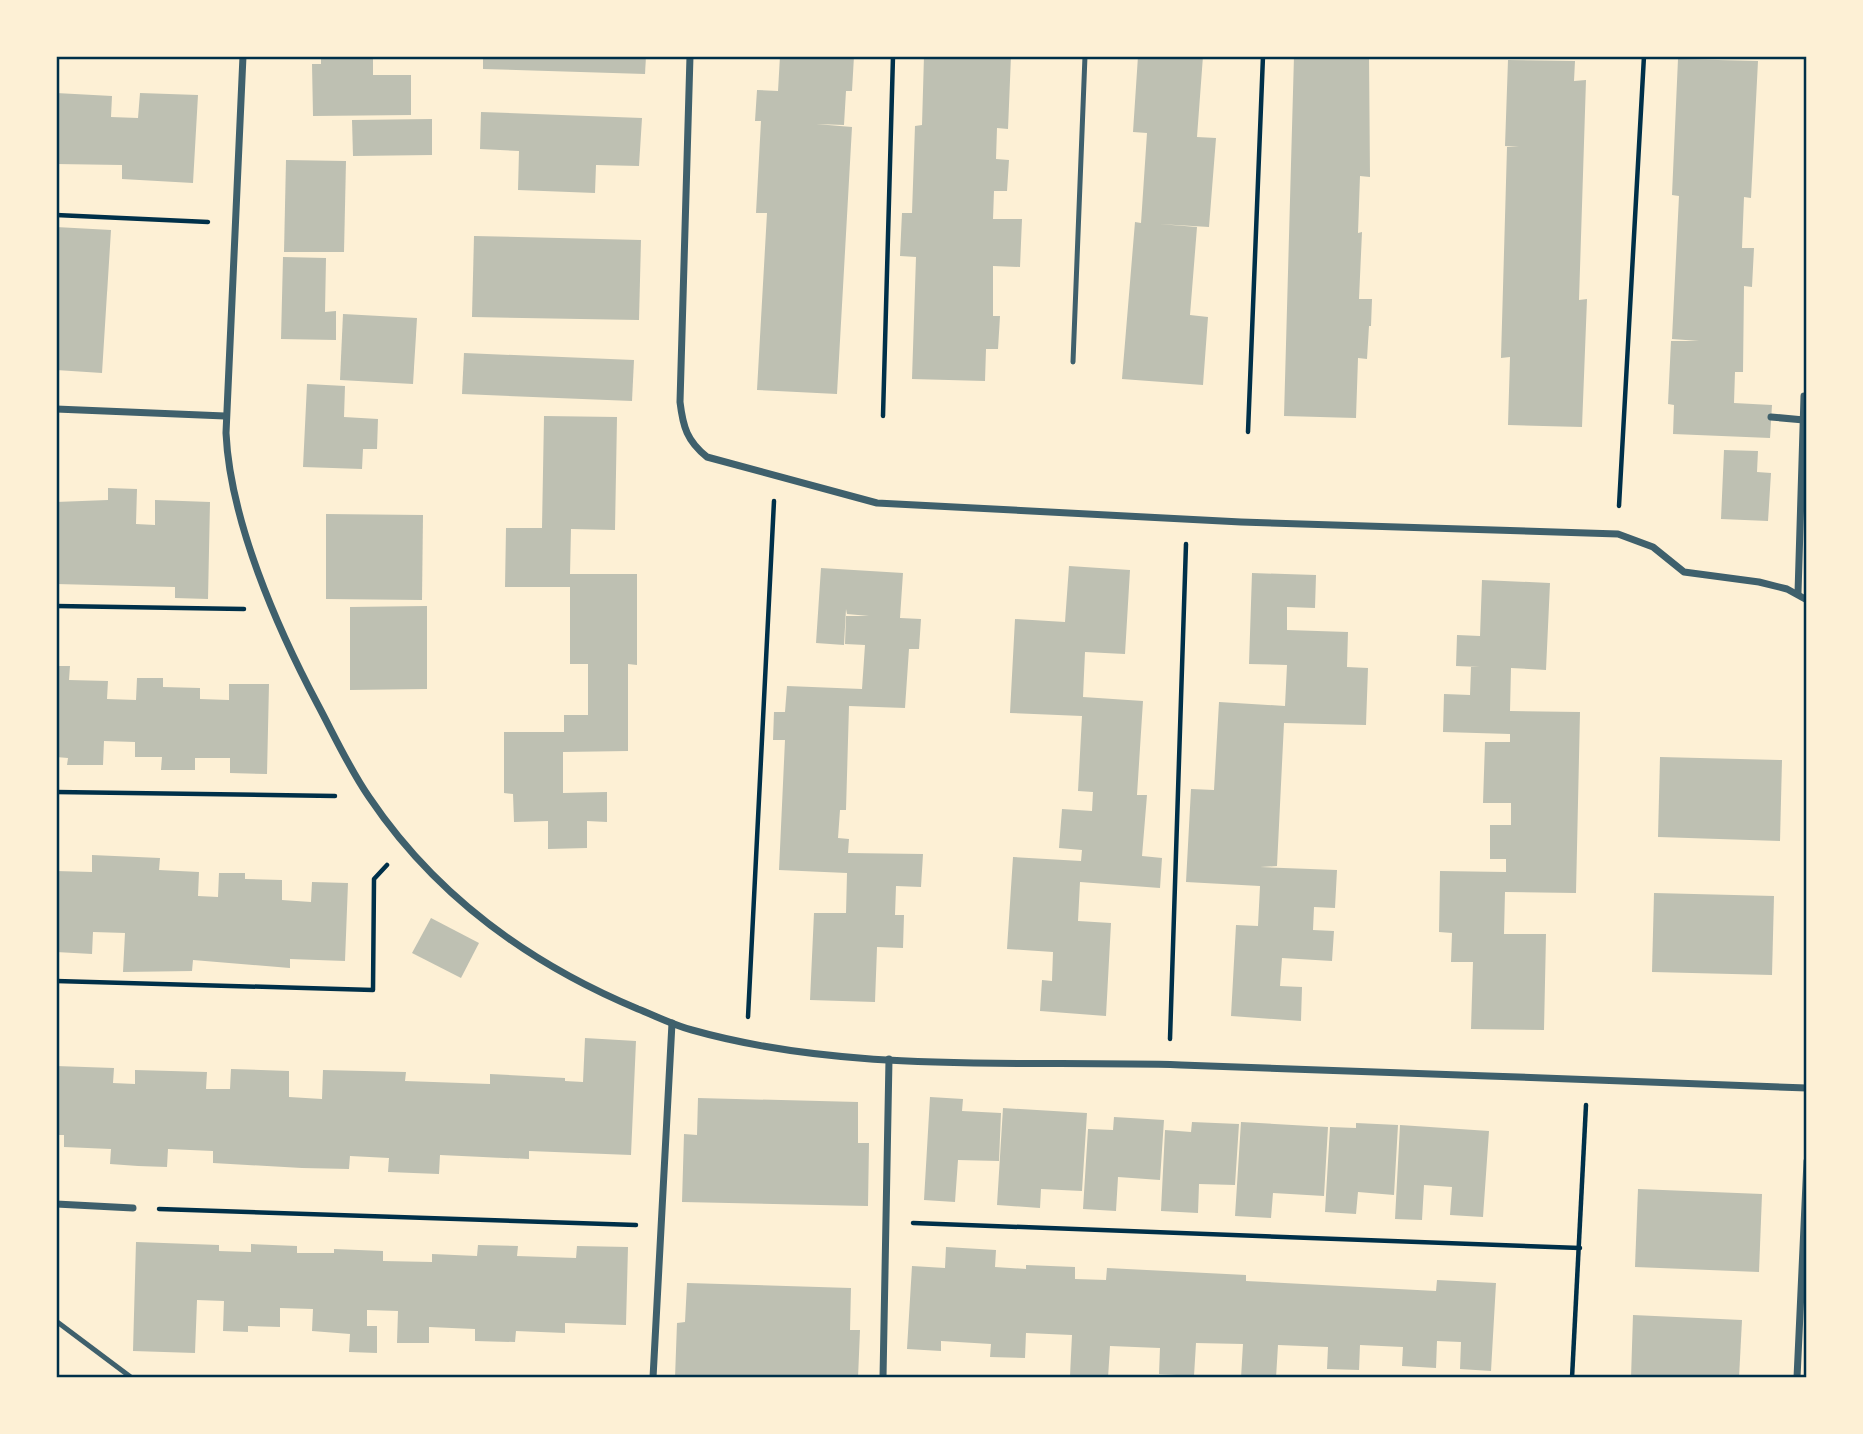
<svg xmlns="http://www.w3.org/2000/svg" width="1863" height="1434" viewBox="0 0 1863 1434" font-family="'Work Sans',sans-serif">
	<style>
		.building { fill: #bec0b2 }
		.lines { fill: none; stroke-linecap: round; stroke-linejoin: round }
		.path { stroke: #003049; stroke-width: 4.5 }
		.service { stroke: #3f606c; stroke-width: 5 }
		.minor { stroke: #3f606c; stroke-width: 7 }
		.neatline { fill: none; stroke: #003049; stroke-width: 2.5 }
	</style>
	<rect width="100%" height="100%" fill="#fdf0d5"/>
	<g class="building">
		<polygon points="321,56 373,56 373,75 411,75 411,115 313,116 312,64 321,64"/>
		<polygon points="483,56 646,56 645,74 483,69"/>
		<polygon points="780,56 854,56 852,91 846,91 844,125 816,124 852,127 837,394 757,390 767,213 756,213 761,121 755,121 757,90 778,91"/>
		<polygon points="924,56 1011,56 1008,129 997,128 996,159 1009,160 1007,191 994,191 993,219 1022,219 1020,267 993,266 993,316 1000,316 998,349 986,349 985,381 912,379 916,257 900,256 902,213 912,213 915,126 922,125"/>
		<polygon points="1138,56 1203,56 1197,137 1216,138 1209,227 1159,224 1197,227 1190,315 1208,317 1203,385 1122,379 1135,222 1141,223 1147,133 1133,132"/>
		<polygon points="1294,56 1369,56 1370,177 1360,176 1358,233 1362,232 1359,299 1372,299 1371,326 1369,326 1367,359 1358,358 1356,418 1284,416"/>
		<polygon points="1678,59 1758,61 1751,198 1744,197 1742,248 1754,248 1752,287 1744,286 1743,372 1735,372 1734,403 1772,405 1770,438 1673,434 1674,405 1668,404 1671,341 1699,341 1672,339 1679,196 1672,195"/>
		<polygon points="1508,60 1575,61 1574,81 1586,80 1579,300 1587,299 1582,427 1508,425 1510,357 1501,358 1507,147 1519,147 1505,146"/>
		<polygon points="56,93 112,96 111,117 138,118 140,93 198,95 193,183 122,179 122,165 56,164"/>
		<polygon points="481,112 642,118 639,166 596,165 595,193 518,190 519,151 480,149"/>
		<polygon points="432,119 432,155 353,156 352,120"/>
		<polygon points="286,160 346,161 344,252 284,252"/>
		<polygon points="56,227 111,230 102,373 56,370"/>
		<polygon points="474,236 641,240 639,320 472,317"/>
		<polygon points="283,257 326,258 325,312 336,311 336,340 281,339"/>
		<polygon points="343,314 417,318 413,384 340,380"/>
		<polygon points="464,353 634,360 632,401 462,394"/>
		<polygon points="307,384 345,386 344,417 378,419 377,449 363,449 362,469 303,467"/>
		<polygon points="544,416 617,417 615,530 571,529 570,574 637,574 637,665 628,664 628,751 563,752 563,793 607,792 607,822 587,821 587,848 548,849 548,821 514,822 513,794 504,793 504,732 564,732 564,715 588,715 588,664 570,664 570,587 505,587 506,528 542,528"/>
		<polygon points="1724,450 1758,451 1757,472 1771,473 1768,521 1721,519"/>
		<polygon points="108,488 137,489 136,524 155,525 155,500 210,502 208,599 175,598 175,587 56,584 56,502 108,500"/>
		<polygon points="326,514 423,515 422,600 326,599"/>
		<polygon points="1069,566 1130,570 1125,654 1085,652 1083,697 1143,701 1137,795 1147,795 1142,856 1162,858 1160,888 1080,882 1078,921 1111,923 1106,1016 1040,1011 1042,980 1052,981 1053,952 1007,949 1013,857 1081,861 1082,850 1059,848 1062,809 1092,811 1093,792 1078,791 1082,716 1010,713 1015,619 1065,622"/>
		<polygon points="821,568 903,573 900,618 921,619 919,649 909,649 905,708 849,706 846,810 840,810 838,838 849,839 848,853 923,854 921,887 896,886 895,915 904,915 903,948 877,947 875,1002 810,1000 814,913 846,913 847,873 779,870 785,740 773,740 774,712 785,712 787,686 862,689 865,645 845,644 846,616 869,616 847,614 846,609 844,645 816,643"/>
		<polygon points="1252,573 1316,575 1315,608 1287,607 1287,630 1348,632 1347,667 1368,668 1366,725 1284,723 1277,866 1260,867 1337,870 1335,908 1314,907 1313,930 1334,931 1332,961 1282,958 1280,986 1302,987 1301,1021 1231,1016 1236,925 1258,926 1260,886 1186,882 1191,789 1214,790 1219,702 1285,706 1287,665 1249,664"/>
		<polygon points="1482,580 1550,583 1546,670 1511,668 1510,711 1580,712 1576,893 1505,892 1504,934 1546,934 1544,1030 1471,1029 1473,962 1451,962 1452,933 1439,932 1440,871 1506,872 1506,859 1490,859 1490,825 1511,825 1511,803 1483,803 1485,742 1510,742 1510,734 1443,732 1444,694 1470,695 1471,667 1480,667 1456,666 1457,635 1480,636"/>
		<polygon points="427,606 427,689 350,690 350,607"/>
		<polygon points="56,666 70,666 69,680 108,681 107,699 136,700 137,678 163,678 163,687 200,688 200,699 229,700 229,684 269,684 267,774 230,773 230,758 195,758 195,770 161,770 162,757 135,757 135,742 104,741 103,765 67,765 68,758 56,757"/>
		<polygon points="1660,757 1782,760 1780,841 1658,837"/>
		<polygon points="92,855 160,858 159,870 199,872 198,896 218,897 219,873 245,873 245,879 282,880 282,900 311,902 312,882 348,883 345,961 290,959 290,968 193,960 192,971 123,972 125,933 93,932 92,954 56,952 56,871 92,872"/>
		<polygon points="1654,893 1774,896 1772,975 1652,972"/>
		<polygon points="431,918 479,943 461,978 412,953"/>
		<polygon points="585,1038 636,1041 631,1155 529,1151 529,1159 440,1155 439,1174 388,1172 389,1158 350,1156 349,1169 302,1168 213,1163 213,1151 168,1149 167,1167 138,1166 110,1164 111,1149 64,1147 64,1135 56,1135 56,1066 114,1068 113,1083 135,1084 135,1070 207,1072 206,1089 230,1089 231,1069 289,1071 289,1097 322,1099 323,1070 406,1072 405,1081 490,1084 490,1074 565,1078 565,1081 583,1082"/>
		<polygon points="930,1097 963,1099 962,1111 1001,1113 999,1161 958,1160 955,1202 924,1200"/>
		<polygon points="698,1098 858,1102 858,1143 869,1143 868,1206 682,1202 684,1134 697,1135"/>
		<polygon points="1003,1108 1087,1113 1082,1191 1041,1189 1040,1208 997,1205"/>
		<polygon points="1114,1117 1164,1120 1160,1180 1118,1177 1116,1211 1083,1209 1088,1129 1113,1130"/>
		<polygon points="1192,1122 1239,1124 1235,1185 1199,1184 1198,1213 1161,1211 1165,1130 1191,1132"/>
		<polygon points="1241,1122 1328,1127 1324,1196 1273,1193 1271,1218 1235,1216"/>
		<polygon points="1356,1123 1398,1125 1394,1195 1358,1192 1356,1214 1325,1212 1330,1127 1356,1128"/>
		<polygon points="1400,1125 1489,1131 1483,1217 1450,1215 1452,1187 1424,1185 1422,1220 1395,1219"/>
		<polygon points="1638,1189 1762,1194 1759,1272 1635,1267"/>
		<polygon points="136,1242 219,1245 219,1251 251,1252 251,1244 297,1246 297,1253 334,1253 334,1249 383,1251 383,1261 432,1262 432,1254 477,1256 478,1245 518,1246 517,1256 576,1258 577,1246 628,1247 626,1325 565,1323 565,1333 516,1331 515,1342 475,1341 475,1329 429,1327 429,1343 397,1343 398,1311 367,1310 367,1326 377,1326 377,1353 349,1352 350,1334 312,1331 313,1309 280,1308 280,1327 248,1326 248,1332 223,1331 224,1301 197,1300 195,1353 133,1351"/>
		<polygon points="946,1247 996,1250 995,1267 1026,1269 1026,1265 1075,1267 1075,1279 1106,1280 1107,1268 1246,1275 1246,1281 1436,1291 1437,1280 1496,1283 1491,1371 1460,1369 1461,1342 1437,1341 1436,1368 1402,1366 1403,1347 1360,1345 1359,1370 1327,1369 1328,1347 1278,1345 1276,1378 1241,1378 1243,1344 1196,1343 1194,1376 1159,1374 1160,1348 1110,1346 1108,1378 1070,1376 1072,1335 1026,1333 1025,1358 990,1357 991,1344 941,1341 941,1351 907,1349 912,1266 945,1268"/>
		<polygon points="687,1283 851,1288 850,1330 860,1330 858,1378 675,1378 677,1323 685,1322"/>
		<polygon points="1633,1315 1742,1320 1739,1378 1631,1378"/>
	</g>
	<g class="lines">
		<g class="path">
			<polyline points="56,215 208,222"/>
			<polyline points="883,416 893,56"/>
			<polyline points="1248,432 1263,56"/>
			<polyline points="1619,506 1644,56"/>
			<polyline points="56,606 244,609"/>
			<polyline points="56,792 335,796"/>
			<polyline points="56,981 373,990 374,879 387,865"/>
			<polyline points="748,1017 774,501"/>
			<polyline points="1170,1039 1186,544"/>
			<polyline points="159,1209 636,1225"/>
			<polyline points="913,1223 1580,1248"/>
			<polyline points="1572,1378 1586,1105"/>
		</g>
		<g class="service">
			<polyline points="1073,362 1085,56"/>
			<polyline points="56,1321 132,1378"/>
		</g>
		<g class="minor">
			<path d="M243 56 226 433C230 520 277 628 318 705 334 735 349 768 369 797 435 895 530 964 638 1009 656 1016 673 1025 692 1030 848 1074 1020 1060 1181 1065 1390 1072 1598 1080 1807 1088"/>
			<path d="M690 56 680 402C683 427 687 441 707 457L877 503 1241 522 1618 534 1653 547 1684 572 1759 582 1787 589 1807 600"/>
			<polyline points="56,409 225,416"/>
			<polyline points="1771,417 1804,420"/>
			<polyline points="1798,593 1804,396 1807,396"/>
			<polyline points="56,1204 133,1208"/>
			<polyline points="653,1378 672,1023"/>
			<polyline points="883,1378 889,1059"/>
			<polyline points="1797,1378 1807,1161"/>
		</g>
	</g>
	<rect width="1863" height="1434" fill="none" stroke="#fdf0d5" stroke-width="116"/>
	<rect x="58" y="58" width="1747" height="1318" class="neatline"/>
</svg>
